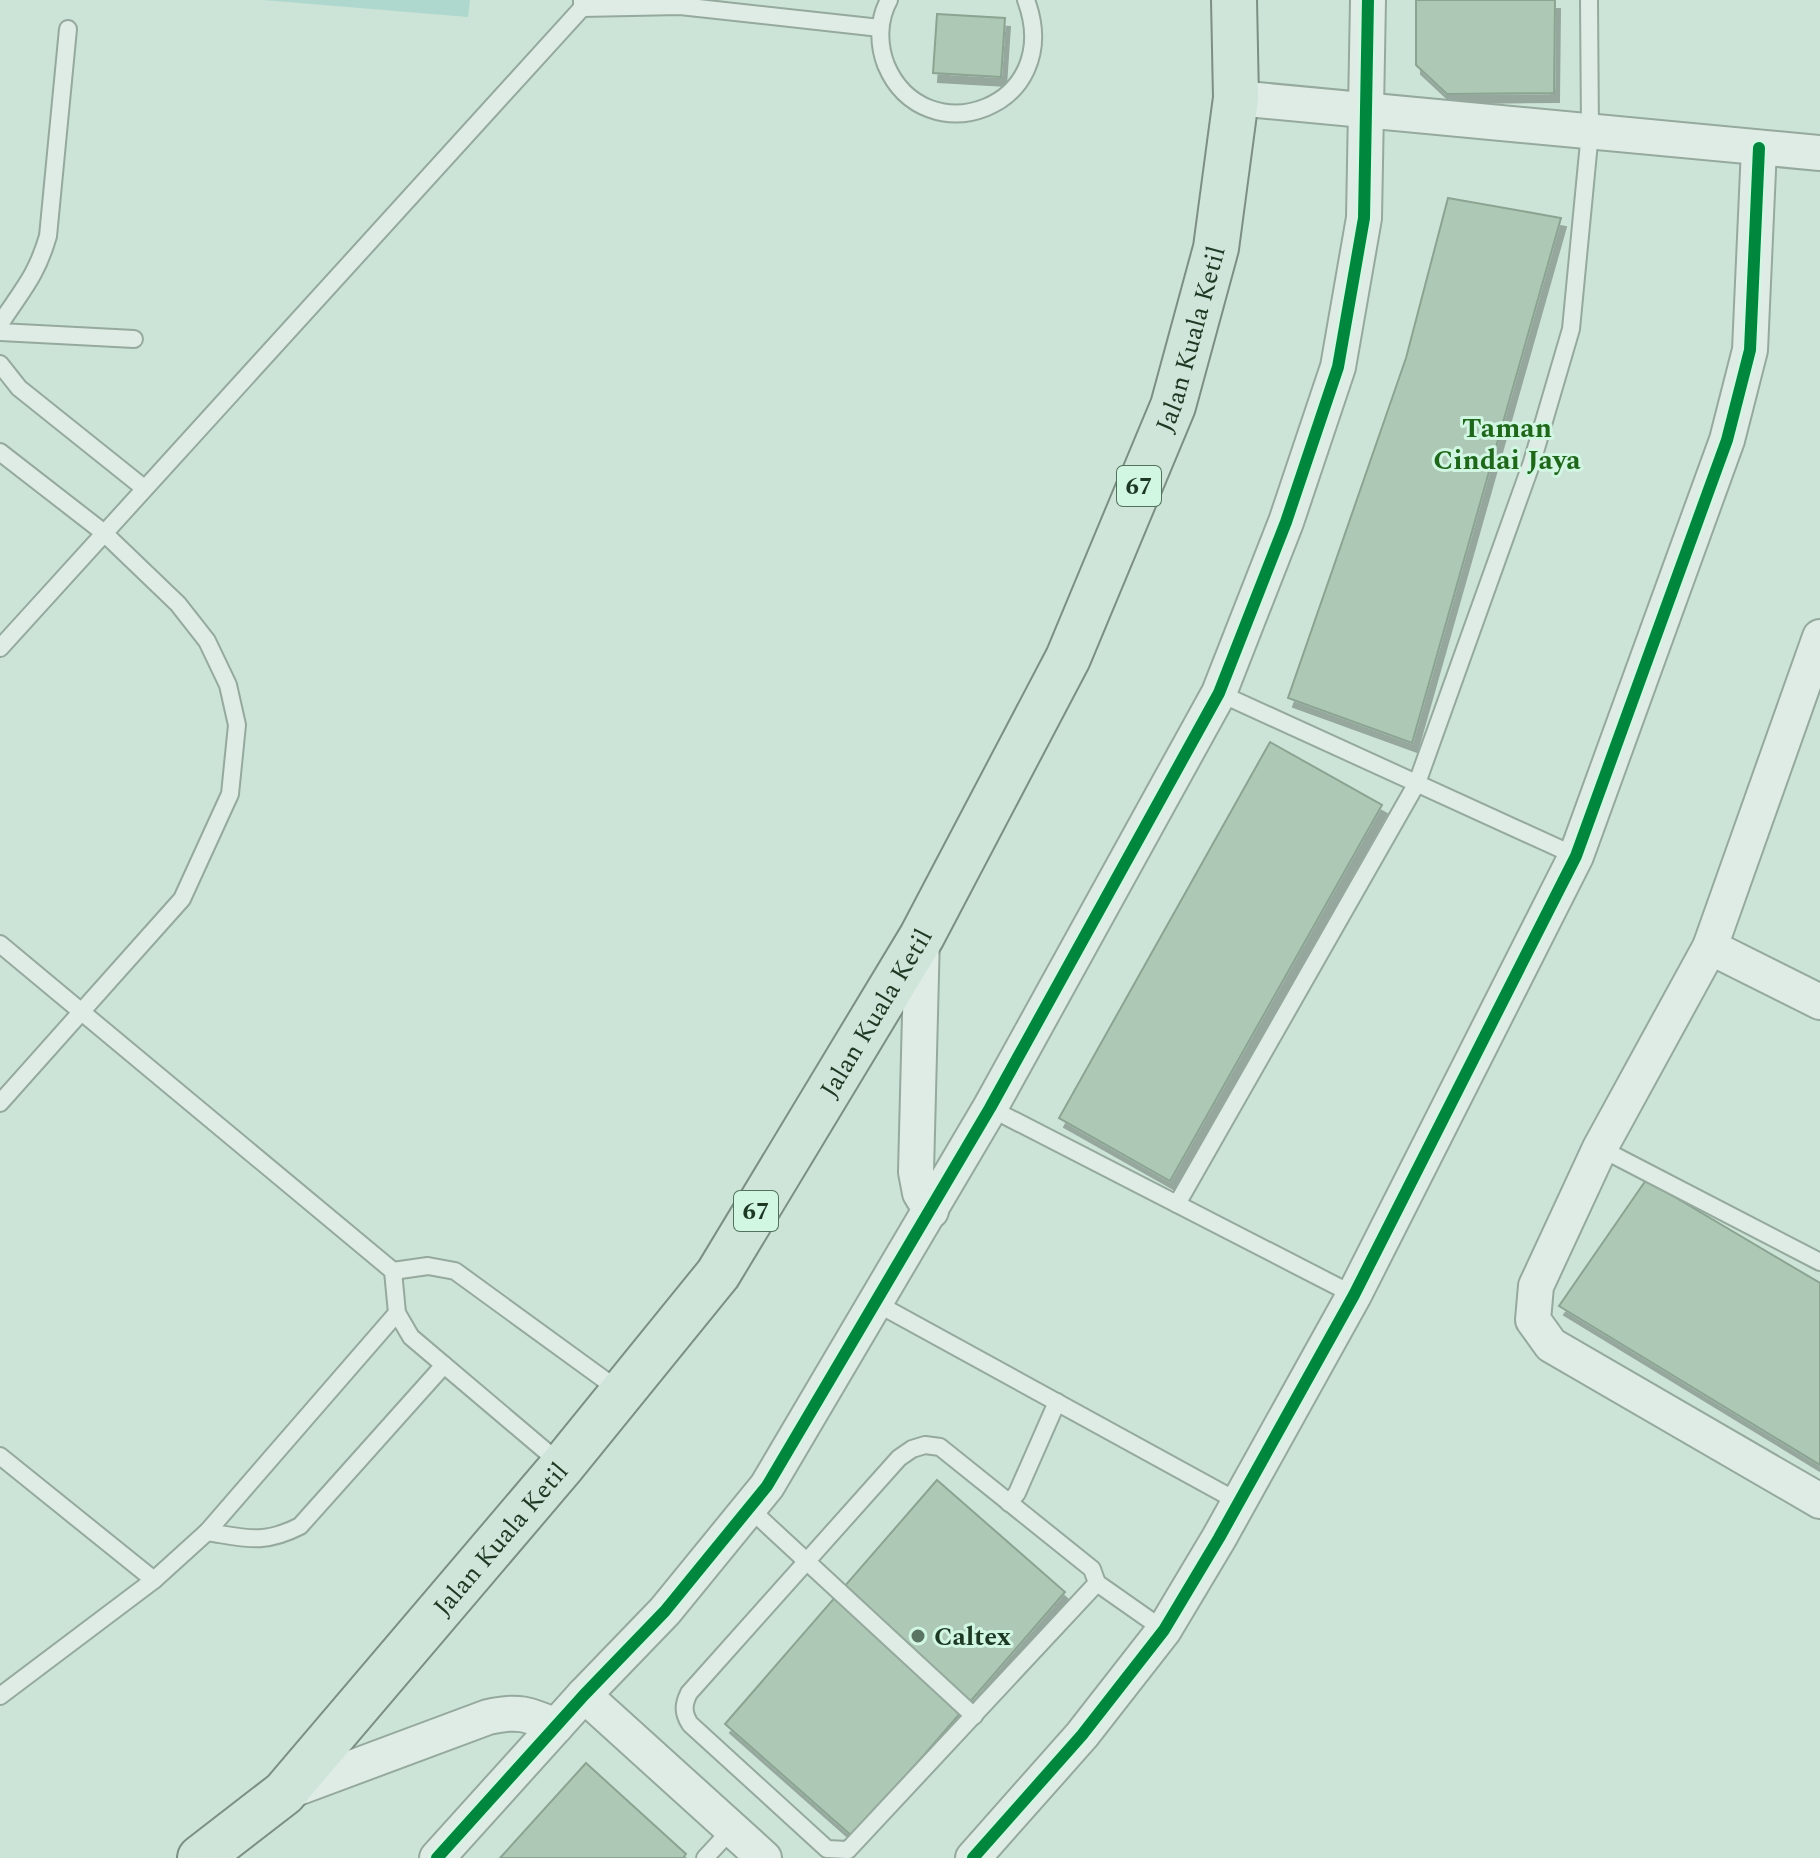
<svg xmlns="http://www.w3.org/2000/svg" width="1820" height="1858" viewBox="0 0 1820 1858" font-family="Spectral,serif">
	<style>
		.green { fill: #aed8cd }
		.building { fill: #adc8b4; stroke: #8ba492; stroke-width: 2; filter: url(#shadow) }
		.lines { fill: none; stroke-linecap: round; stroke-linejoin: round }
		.lane-casing { stroke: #95a99d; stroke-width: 20 }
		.street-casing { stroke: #95a99d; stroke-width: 38 }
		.primary-casing { stroke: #7c8f82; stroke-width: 48 }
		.lane { stroke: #deece5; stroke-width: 16 }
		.street { stroke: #deece5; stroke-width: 34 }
		.primary { stroke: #cfe5d9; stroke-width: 44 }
		.cycleway-casing { stroke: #d1f6e2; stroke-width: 17 }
		.cycleway { stroke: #00873e; stroke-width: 12 }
		.poi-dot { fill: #5a7562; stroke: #d1f6e2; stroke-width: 3 }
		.labels { text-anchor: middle; stroke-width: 6; stroke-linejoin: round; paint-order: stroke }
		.shield { fill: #d1f6e2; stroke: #53725c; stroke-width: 2 }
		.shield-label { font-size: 24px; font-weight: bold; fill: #1d3923 }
		.street-label { font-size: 26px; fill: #1d3923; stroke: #d1f6e2 }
		.poi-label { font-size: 26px; font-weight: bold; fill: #1d3923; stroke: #d1f6e2; text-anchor: start }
		.neighbourhood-label { font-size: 28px; font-weight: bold; fill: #1f671b; stroke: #d1f6e2 }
	</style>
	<defs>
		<filter id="shadow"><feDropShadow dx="5" dy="9" stdDeviation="0" flood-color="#0004"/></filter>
	</defs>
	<rect width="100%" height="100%" fill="#cce4d7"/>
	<polygon class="green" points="263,0 470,0 468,17"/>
	<g class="building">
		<polygon points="1416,0 1555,0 1554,93 1447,94 1416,65"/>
		<polygon points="937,14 1005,18 1001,77 933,73"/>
		<polygon points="1448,198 1561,218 1412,743 1288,698 1406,358"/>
		<polygon points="1270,742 1382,805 1170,1181 1059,1118"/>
		<polygon points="1646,1180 1820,1283 1820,1465 1559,1306"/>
		<polygon points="937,1480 1065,1592 853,1837 725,1724"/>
		<polygon points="586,1763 686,1854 683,1858 500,1858"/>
	</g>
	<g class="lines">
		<g class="lane-casing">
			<g id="lane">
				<path d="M889 0C878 20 878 44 886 65 925 157 1066 108 1026 0"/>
				<polyline points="582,8 680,6 880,28"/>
				<path d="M0 324C22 290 36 277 48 236L68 29"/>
				<polyline points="0,332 134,339"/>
				<polyline points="0,364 19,388 144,488"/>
				<polyline points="0,452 103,532 178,604 207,641 228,685 237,725 230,794 182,899 0,1103"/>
				<polyline points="0,648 582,8 582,0"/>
				<polyline points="1219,693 1576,856"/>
				<polyline points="0,944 393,1271 397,1313 411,1337 561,1464"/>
				<polyline points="990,1108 1354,1295"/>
				<polyline points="1600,1148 1820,1262"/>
				<polyline points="1177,1204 1417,783 1532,462 1571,329 1590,132 1589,0"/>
				<polyline points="393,1271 428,1266 455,1271 620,1391"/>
				<polyline points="876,1303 1237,1501"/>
				<path d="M925 1445 940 1447 1092 1569 1097 1583 848 1850 827 1849 690 1724C683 1713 683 1705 689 1693L899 1458 912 1449Z"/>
				<polyline points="0,1456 154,1580"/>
				<polyline points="1009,1503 1017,1493 1057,1402"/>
				<polyline points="749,1508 974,1716"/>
				<path d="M207 1532C246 1538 263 1545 300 1526L444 1365"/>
				<polyline points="1097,1583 1164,1630"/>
				<polyline points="0,1696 154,1580 207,1532 397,1313"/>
				<polyline points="705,1858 732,1829"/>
			</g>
		</g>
		<g class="street-casing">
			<g id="street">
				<polyline points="1236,98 1820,153"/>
				<polyline points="1820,637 1710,947 1600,1148 1536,1286 1533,1320 1551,1345 1820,1501"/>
				<polyline points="922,936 916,1172 920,1193 931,1211"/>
				<polyline points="1710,947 1820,1002"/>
				<polyline points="584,1695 764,1858"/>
				<path d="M284 1793 488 1717C518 1710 528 1714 556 1726"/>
				<polyline points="437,1858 584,1695 665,1611 767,1486 990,1108 1219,693 1286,522 1338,367 1364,218 1368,0"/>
				<polyline points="973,1858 1082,1735 1164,1630 1219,1538 1354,1295 1576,856 1727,440 1750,350 1759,148"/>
			</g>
		</g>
		<g class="primary-casing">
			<g id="primary">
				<path id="s1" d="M200 1858 284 1793 563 1465 718 1274 922 936 1068 658 1173 406 1216 248 1236 98 1234 0"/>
			</g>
		</g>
		<use href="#lane" class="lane"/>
		<use href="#street" class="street"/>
		<use href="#primary" class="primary"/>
		<g class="cycleway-casing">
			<g id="cycleway">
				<polyline points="437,1858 584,1695 665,1611 767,1486 990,1108 1219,693 1286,522 1338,367 1364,218 1368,0"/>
				<polyline points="973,1858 1082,1735 1164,1630 1219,1538 1354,1295 1576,856 1727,440 1750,350 1759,148"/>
			</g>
		</g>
		<use href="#cycleway" class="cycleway"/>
	</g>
	<circle class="poi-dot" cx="918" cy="1636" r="8"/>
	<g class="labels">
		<g class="shield">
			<rect x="1117" y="466" width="44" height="40" rx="6"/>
			<rect x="734" y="1191" width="44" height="40" rx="6"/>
		</g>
		<g class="shield-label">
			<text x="1139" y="494">67</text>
			<text x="756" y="1219">67</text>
		</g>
		<g class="street-label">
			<text dy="9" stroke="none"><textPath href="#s1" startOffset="1834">Jalan Kuala Ketil</textPath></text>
			<text dy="9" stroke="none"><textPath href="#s1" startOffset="1088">Jalan Kuala Ketil</textPath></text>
			<text dy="9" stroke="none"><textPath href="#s1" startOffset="440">Jalan Kuala Ketil</textPath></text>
		</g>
		<g class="poi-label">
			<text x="934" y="1645">Caltex</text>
		</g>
		<g class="neighbourhood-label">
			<text x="1507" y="437">Taman<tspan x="1507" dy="32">Cindai Jaya</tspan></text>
		</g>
	</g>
</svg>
